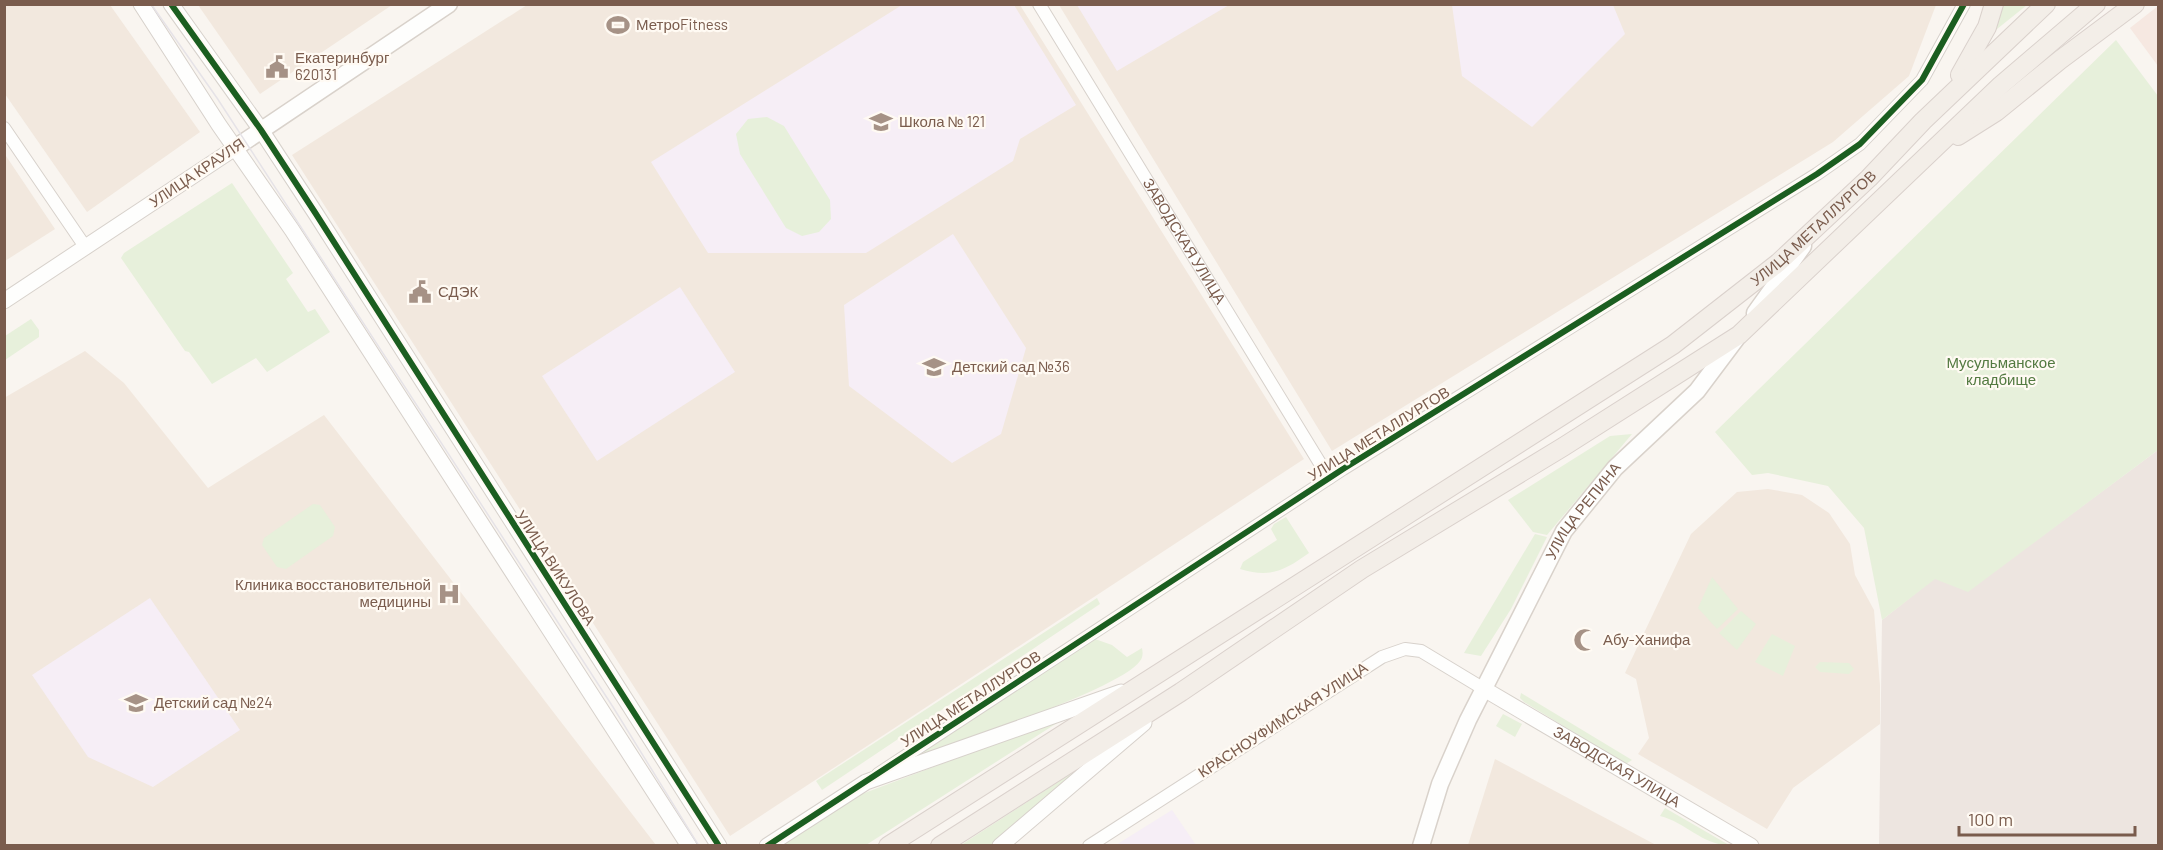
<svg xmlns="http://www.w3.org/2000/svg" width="2163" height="850" viewBox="0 0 2163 850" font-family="Barlow,sans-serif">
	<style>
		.residential { fill: #f2e8de }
		.commercial { fill: #f6e8e1 }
		.industrial { fill: #ede5e0 }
		.education { fill: #f6eef6 }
		.green { fill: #e7f0db }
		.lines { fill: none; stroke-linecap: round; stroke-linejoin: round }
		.minor-casing { stroke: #d7d1cb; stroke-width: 14 }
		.tertiary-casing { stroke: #d7d1cb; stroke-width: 17 }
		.secondary-casing { stroke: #d9d2cb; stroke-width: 19 }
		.primary-casing { stroke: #dad1cc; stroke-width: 20 }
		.minor { stroke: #fefefd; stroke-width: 12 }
		.tertiary { stroke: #fefefd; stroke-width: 15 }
		.secondary { stroke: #fefefd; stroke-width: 16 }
		.primary { stroke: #f3eee8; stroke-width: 18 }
		.tram { stroke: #e6e3e7; stroke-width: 1.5 }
		.cycleway-casing { stroke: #fffaf3; stroke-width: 10 }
		.cycleway { stroke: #1b5e20; stroke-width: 6 }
		.labels { text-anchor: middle; stroke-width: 4.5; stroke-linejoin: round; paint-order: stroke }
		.poi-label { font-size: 15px; fill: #7a5c4d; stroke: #fffaf3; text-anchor: start }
		.street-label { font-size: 15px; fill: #7a5c4d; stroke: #fffaf3 }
		.park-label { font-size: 15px; fill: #537a41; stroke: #fffaf3 }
	</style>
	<rect width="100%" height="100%" fill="#f9f5f0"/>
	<g class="residential">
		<polygon points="4,5 110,5 200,132 87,212 5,94"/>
		<polygon points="198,5 392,5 260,94"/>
		<polygon points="527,5 1020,5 1304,459 730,836 292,155"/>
		<polygon points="1059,5 1936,5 1909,76 1833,142 1332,451"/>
		<polygon points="4,153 55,229 5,261 4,261"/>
		<polygon points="85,351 124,383 208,488 324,415 656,845 5,845 4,398"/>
		<polygon points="1768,489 1802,495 1829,513 1850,544 1855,575 1874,610 1880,686 1880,724 1793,788 1767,829 1638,754 1649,738 1636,679 1625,673 1691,534 1737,492"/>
		<polygon points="1495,759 1656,845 1468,845"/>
	</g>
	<polygon class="commercial" points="2158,6 2158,66 2130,28"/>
	<polygon class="industrial" points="2158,450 2158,845 1879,846 1882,620 1935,578 1968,591"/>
	<g class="education">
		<polygon points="902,5 1014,5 1076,105 1020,139 1013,161 866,253 708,253 651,162"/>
		<polygon points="1077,5 1076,5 1229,5 1117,71"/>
		<polygon points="1452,5 1613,5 1625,34 1532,127 1462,76"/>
		<polygon points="953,234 1026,348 1001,434 952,463 849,386 844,305"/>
		<polygon points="680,287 735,372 597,461 542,376"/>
		<polygon points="150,598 240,730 153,787 88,757 32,675"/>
		<polygon points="1172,810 1196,845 1116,845"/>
	</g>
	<g class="green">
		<polygon points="2003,5 2027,5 1992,33"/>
		<polygon points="2116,40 2158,96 2158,450 1968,592 1935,579 1882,620 1864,528 1828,486 1768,473 1752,475 1715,432"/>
		<polygon points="767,117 784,126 830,200 831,219 819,232 802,236 786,228 740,154 736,134 748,119"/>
		<polygon points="232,183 293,273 286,279 308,312 315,309 330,332 267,372 256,358 212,384 189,352 185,351 121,258 124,253"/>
		<polygon points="31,319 39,330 39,337 5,360 5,336"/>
		<polygon points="1632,434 1547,535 1533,532 1508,500 1610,436"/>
		<polygon points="313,504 320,505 335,527 333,536 286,569 277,567 262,545 264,538"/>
		<path d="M1286 517 1309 553C1284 571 1270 578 1240 569L1243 562 1277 540 1271 529 1274 524Z"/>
		<polygon points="1535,534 1547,537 1511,609 1481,656 1464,653"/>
		<polygon points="1712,577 1738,609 1717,629 1698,608"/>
		<polygon points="1097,598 1100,604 822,790 816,781"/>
		<polygon points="1741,611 1756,624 1737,650 1719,633"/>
		<polygon points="1772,634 1795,646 1783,676 1755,662"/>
		<path d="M1095 639 1112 645 1127 657 1142 648C1143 653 1143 657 1140 661 1121 689 952 744 912 759Z"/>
		<polygon points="1820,662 1849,663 1854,669 1849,674 1820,672 1815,667"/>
		<polygon points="1521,693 1632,760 1626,764 1524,702 1520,698"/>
		<polygon points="1503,714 1522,724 1515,737 1496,726"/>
		<polygon points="1068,716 866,845 775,846 854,797"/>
		<polygon points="1095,758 991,845 961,845"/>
		<path d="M1665 808 1729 845C1704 846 1685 822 1660 816Z"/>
	</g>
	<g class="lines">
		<g class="minor-casing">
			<g id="minor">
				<path id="s1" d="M1039 4 1329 478"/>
				<polyline points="4,128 86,248"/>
				<polyline points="878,774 1343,469 1817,174 1860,144 1922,80 1964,4"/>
				<polyline points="1089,846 1382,657 1405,649 1421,651 1484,689"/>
			</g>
		</g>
		<g class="tertiary-casing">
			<g id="tertiary">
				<polyline points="141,4 219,125 292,230 689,846"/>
				<polyline points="171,4 261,130 316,214 719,846"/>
				<polyline points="4,301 235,148"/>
				<path id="s2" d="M1484 689 1751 846"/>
				<polyline points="767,846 866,782 1121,692"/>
				<polyline points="1000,846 1144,723"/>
			</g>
		</g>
		<g class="secondary-casing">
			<g id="secondary">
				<polyline points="235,148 449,4"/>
				<polyline points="1755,313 1803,246"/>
				<path id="s3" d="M1421 846 1440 784 1468 720 1564 531 1615 468 1697 391 1736 339"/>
			</g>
		</g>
		<g class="primary-casing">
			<g id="primary">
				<polyline points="1960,75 1987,27 1994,4"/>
				<polyline points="1958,136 1996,112 2060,60 2135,4"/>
				<path id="s4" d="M888 846 1673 345 1778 263 1869 178 1923 121 2046 4"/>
				<polyline points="940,846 1181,692 1362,569 1563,447 1739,335 2001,85 2096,4"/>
			</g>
		</g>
		<use href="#minor" class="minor"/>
		<use href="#tertiary" class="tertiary"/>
		<use href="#secondary" class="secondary"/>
		<use href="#primary" class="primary"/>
		<polyline class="tram" points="151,4 217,98 613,707 699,846"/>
		<g class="cycleway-casing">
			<g id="cycleway">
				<polyline points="171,4 261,130 316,214 719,846"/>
				<polyline points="767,846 1343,469 1817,174 1860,144 1922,80 1964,4"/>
			</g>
		</g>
		<use href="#cycleway" class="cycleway"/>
	</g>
	<defs>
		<g id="stadium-bare" transform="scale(1.8)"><path d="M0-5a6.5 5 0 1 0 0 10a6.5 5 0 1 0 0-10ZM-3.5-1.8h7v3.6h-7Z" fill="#a69286" stroke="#fffaf3" stroke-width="2.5" paint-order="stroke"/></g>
		<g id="civic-bare" transform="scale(1.8)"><path d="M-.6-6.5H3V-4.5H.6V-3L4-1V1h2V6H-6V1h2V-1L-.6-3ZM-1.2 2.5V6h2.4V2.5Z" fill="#a69286" stroke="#fffaf3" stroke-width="2.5" paint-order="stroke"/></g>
		<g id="school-bare" transform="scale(1.8)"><path d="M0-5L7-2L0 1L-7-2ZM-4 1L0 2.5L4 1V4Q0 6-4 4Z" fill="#a69286" stroke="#fffaf3" stroke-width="2.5" paint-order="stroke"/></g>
		<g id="hospital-bare" transform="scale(1.8)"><path d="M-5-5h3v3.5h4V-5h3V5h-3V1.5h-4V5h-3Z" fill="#a69286" stroke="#fffaf3" stroke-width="2.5" paint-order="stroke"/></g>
		<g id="mosque-bare" transform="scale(1.8)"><path d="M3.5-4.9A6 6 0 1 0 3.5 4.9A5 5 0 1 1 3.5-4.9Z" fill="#a69286" stroke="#fffaf3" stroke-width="2.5" paint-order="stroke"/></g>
	</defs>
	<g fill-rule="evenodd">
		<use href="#stadium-bare" x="618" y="25"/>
		<use href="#civic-bare" x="277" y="67"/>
		<use href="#school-bare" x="881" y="122"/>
		<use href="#civic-bare" x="420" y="292"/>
		<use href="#school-bare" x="934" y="367"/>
		<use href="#hospital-bare" x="449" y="594"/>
		<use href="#mosque-bare" x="1585" y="640"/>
		<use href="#school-bare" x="136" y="703"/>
	</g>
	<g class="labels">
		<g class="poi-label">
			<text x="636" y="30">МетроFitness</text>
			<text x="295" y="63">Екатеринбург<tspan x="295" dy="17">620131</tspan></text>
			<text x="899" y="127">Школа № 121</text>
			<text x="438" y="297">СДЭК</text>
			<text x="952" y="372">Детский сад №36</text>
			<text x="431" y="590" text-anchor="end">Клиника восстановительной<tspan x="431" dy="17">медицины</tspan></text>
			<text x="1603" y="645">Абу-Ханифа</text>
			<text x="154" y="708">Детский сад №24</text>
		</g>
		<g class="street-label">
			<text transform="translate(197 173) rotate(-34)" y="5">УЛИЦА КРАУЛЯ</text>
			<text dy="5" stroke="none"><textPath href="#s4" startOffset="1114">УЛИЦА МЕТАЛЛУРГОВ</textPath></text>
			<text dy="5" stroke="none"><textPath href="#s1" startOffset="278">ЗАВОДСКАЯ УЛИЦА</textPath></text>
			<text transform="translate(1379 434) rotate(-32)" y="5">УЛИЦА МЕТАЛЛУРГОВ</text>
			<text dy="5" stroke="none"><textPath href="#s3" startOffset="374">УЛИЦА РЕПИНА</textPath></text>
			<text transform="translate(555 568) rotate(57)" y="5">УЛИЦА ВИКУЛОВА</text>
			<text transform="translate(971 699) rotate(-33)" y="5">УЛИЦА МЕТАЛЛУРГОВ</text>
			<text transform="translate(1283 720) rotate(-33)" y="5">КРАСНОУФИМСКАЯ УЛИЦА</text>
			<text dy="5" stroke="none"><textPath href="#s2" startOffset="154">ЗАВОДСКАЯ УЛИЦА</textPath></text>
		</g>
		<g class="park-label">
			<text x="2001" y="368">Мусульманское<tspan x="2001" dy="17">кладбище</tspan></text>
		</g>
	</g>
	<rect width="2163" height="850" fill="none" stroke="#7a5c4d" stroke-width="12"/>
	<path d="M1959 826v9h176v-9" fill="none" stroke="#7a5c4d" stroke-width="3"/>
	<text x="1968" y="826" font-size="18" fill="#7a5c4d" stroke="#fffaf3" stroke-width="4.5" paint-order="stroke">100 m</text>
</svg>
